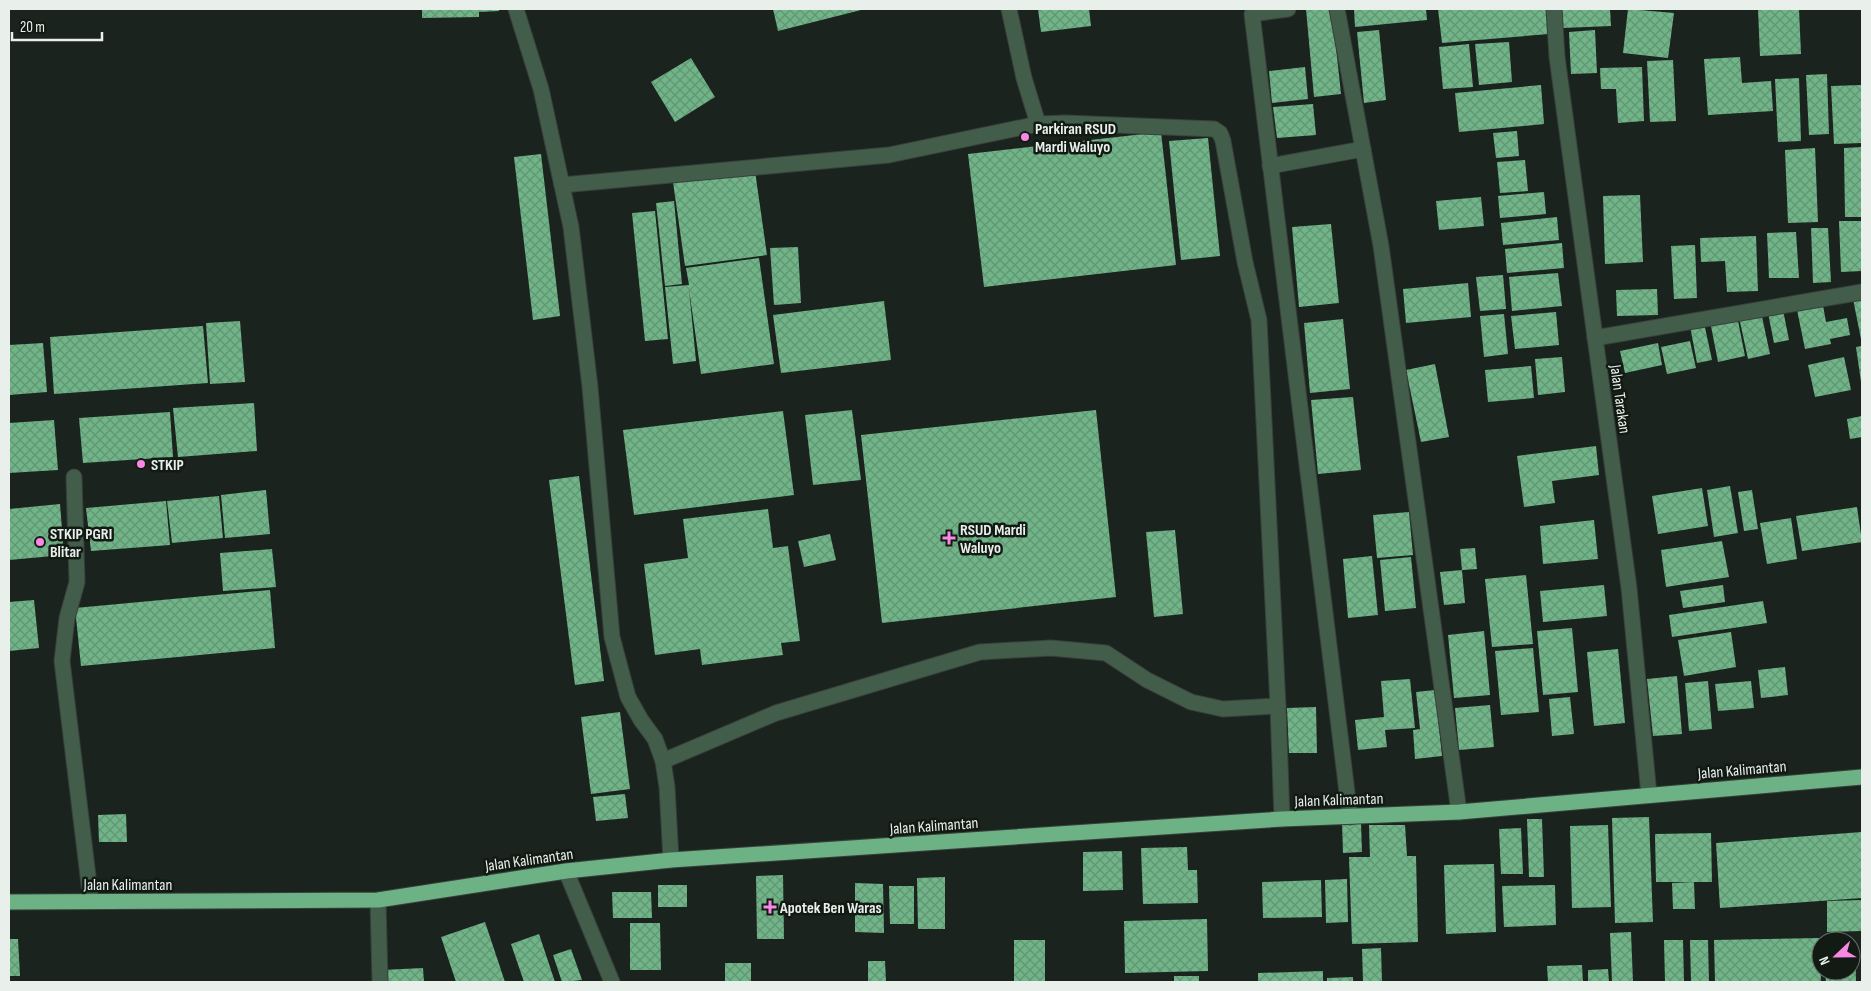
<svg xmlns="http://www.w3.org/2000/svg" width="1871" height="991" viewBox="0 0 1871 991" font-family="'Sofia Sans Condensed',sans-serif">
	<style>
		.building { fill: url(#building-cross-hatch) }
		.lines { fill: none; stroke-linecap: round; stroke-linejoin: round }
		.lane-casing { stroke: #38403b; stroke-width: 17 }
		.street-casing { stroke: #38403b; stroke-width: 17 }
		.highway-casing { stroke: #38403b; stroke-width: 17 }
		.lane { stroke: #435d4b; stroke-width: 15 }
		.street { stroke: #435d4b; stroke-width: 15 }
		.highway { stroke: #6db285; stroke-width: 15 }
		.poi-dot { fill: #fb87e5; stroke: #121a14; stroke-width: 2 }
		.labels { text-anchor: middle; stroke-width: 5; stroke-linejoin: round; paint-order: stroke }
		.poi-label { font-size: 16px; font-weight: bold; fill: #e9efeb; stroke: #121a14; text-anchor: start }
		.street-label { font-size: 16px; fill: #e9efeb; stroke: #121a14 }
	</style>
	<defs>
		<pattern id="building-cross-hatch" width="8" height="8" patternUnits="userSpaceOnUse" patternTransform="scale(1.25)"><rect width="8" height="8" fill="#70b588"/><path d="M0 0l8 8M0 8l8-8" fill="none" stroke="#639474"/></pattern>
	</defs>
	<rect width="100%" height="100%" fill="#1b231e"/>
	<g class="building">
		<polygon points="422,9 499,9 499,11 479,12 479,17 422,18"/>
		<polygon points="773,9 865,9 778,31"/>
		<polygon points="1038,9 1089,9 1091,26 1041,32"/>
		<polygon points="1306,9 1332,9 1341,94 1314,97"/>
		<polygon points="1354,9 1426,9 1427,20 1355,27"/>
		<polygon points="1438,9 1546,9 1549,34 1442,43"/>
		<polygon points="1562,9 1610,9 1611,26 1563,28"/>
		<polygon points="1628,9 1674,13 1668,58 1623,53"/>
		<polygon points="1758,9 1799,9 1801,54 1760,56"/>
		<polygon points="1379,30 1386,100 1364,103 1357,32"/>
		<polygon points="1595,30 1597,73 1571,74 1569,32"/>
		<polygon points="1509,42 1512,82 1479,85 1475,44"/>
		<polygon points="1469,44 1473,87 1443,89 1439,47"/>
		<polygon points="1740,57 1742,83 1771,81 1773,111 1708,115 1704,59"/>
		<polygon points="691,58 715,97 675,122 651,82"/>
		<polygon points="1673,60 1676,121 1650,122 1647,61"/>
		<polygon points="1305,67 1308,99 1272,103 1269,71"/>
		<polygon points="1642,67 1644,121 1618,123 1616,89 1601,89 1600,68"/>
		<polygon points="1827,74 1829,134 1809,135 1806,75"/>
		<polygon points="1799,78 1801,141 1778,142 1775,79"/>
		<polygon points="1541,85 1544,124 1459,132 1455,93"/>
		<polygon points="1862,85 1862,143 1834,144 1831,86"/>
		<polygon points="1313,104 1316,135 1277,138 1273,107"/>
		<polygon points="1517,131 1519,156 1496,158 1493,133"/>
		<polygon points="1161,132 1176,265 984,287 968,154"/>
		<polygon points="1208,138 1220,256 1181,260 1169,141"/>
		<polygon points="1862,147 1862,217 1845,217 1844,148"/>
		<polygon points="1815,148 1818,222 1788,223 1785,150"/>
		<polygon points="541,154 560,316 533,320 514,157"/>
		<polygon points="1525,160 1528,191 1500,193 1497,162"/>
		<polygon points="755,171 767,255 685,266 673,182"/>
		<polygon points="1544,192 1546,214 1500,218 1498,196"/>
		<polygon points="1640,195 1643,262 1605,264 1603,196"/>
		<polygon points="1481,197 1484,226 1439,230 1436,201"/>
		<polygon points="674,201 682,284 665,286 656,203"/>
		<polygon points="655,211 668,339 645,341 632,213"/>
		<polygon points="1557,217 1559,240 1503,245 1501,223"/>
		<polygon points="1839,221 1862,221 1862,271 1841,272"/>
		<polygon points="1331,224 1339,303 1299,307 1292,227"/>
		<polygon points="1811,228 1828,228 1831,282 1813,283"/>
		<polygon points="1796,232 1799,278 1769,278 1767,233"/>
		<polygon points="1756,236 1758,291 1727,292 1725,261 1701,262 1700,238"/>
		<polygon points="1562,243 1564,268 1507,273 1505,249"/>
		<polygon points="1695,245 1697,298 1674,299 1671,246"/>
		<polygon points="798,247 801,303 774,305 770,248"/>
		<polygon points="759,258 774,364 701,374 689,289 696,361 673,364 665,287 689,285 686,268"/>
		<polygon points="1558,273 1562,306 1512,311 1509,277"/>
		<polygon points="1503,275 1506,309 1480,311 1476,277"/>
		<polygon points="1468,283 1471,317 1406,323 1403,289"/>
		<polygon points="1657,289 1658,315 1617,316 1616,290"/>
		<polygon points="1862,297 1862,339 1861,339 1853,299"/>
		<polygon points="1822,300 1826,322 1847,318 1850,335 1830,339 1831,344 1805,349 1796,305"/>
		<polygon points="884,301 891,360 781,373 773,315"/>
		<polygon points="1783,310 1789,340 1774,343 1768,313"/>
		<polygon points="1556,312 1559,345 1515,349 1511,316"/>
		<polygon points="1761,312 1770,354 1748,359 1739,317"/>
		<polygon points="1504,314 1508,354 1484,357 1480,316"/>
		<polygon points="1737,316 1745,356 1718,362 1710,321"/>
		<polygon points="1343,319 1350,389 1310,393 1304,323"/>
		<polygon points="240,321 245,382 210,384 206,323"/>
		<polygon points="1704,323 1712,360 1697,363 1690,326"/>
		<polygon points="203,326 208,383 54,394 50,337"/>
		<polygon points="1690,341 1696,368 1667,374 1661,347"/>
		<polygon points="43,343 47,392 9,395 9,345"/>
		<polygon points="1658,343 1662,365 1625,373 1620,351"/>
		<polygon points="1862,346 1862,382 1861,382 1856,347"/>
		<polygon points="1562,357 1565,392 1538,395 1535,359"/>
		<polygon points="1844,357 1851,390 1815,397 1808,365"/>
		<polygon points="1435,364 1449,437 1421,442 1406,370"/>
		<polygon points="1531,366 1534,398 1488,402 1485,370"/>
		<polygon points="1353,397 1361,470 1318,474 1311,400"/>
		<polygon points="254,403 257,451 178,457 173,408"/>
		<polygon points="852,410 861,480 813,485 805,415"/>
		<polygon points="1096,410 1116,597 882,623 861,435"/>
		<polygon points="783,411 794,495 634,515 623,430"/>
		<polygon points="170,412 173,457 83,463 79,418"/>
		<polygon points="1862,416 1862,437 1850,439 1847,419"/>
		<polygon points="54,420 58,470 9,473 9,423"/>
		<polygon points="1596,446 1599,475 1552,481 1555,503 1524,507 1517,456"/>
		<polygon points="579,476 604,681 575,685 549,480"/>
		<polygon points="1730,486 1738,533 1714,537 1707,490"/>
		<polygon points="1702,488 1708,526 1658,534 1652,496"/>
		<polygon points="266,490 270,534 225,538 221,495"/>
		<polygon points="1752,490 1758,529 1744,531 1738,492"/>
		<polygon points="219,496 223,538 172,543 167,501"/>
		<polygon points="166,501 170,545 91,551 86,508"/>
		<polygon points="60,504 64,555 9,560 9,509"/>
		<polygon points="1857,507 1862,542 1802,551 1796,516"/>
		<polygon points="768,509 773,548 788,546 800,641 781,643 783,655 702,665 700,649 655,655 644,564 688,558 683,519"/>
		<polygon points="1409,512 1413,555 1377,558 1373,515"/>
		<polygon points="1791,518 1797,559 1767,564 1760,523"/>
		<polygon points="1594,520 1598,559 1543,564 1540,526"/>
		<polygon points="1175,530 1183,614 1154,617 1146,532"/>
		<polygon points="830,534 836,560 804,567 798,541"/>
		<polygon points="1722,541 1729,577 1666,587 1661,550"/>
		<polygon points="1475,548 1477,569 1462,570 1460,549"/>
		<polygon points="272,549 276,587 223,591 220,553"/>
		<polygon points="1372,556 1378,615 1348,618 1343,559"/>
		<polygon points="1411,557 1416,608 1385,611 1380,560"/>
		<polygon points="1462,570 1465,603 1444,605 1440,572"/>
		<polygon points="1526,575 1533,644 1492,647 1485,579"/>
		<polygon points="1604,585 1607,616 1543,622 1540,591"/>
		<polygon points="1723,585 1725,602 1683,608 1680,591"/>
		<polygon points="270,590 275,648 81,666 75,608"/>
		<polygon points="34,600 39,648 9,651 9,602"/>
		<polygon points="1763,601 1767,623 1672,637 1669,615"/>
		<polygon points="1572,628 1578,692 1543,695 1537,631"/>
		<polygon points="1484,631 1490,695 1454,698 1448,635"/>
		<polygon points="1731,632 1736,667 1684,676 1678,640"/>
		<polygon points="1533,648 1539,712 1501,715 1495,651"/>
		<polygon points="1618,649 1625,723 1594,726 1587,652"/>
		<polygon points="1785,667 1788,695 1761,698 1758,670"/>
		<polygon points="1677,676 1682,734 1653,736 1647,679"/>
		<polygon points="1410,679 1415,728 1385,730 1387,747 1358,750 1355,720 1384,717 1381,681"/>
		<polygon points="1708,681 1712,729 1689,731 1685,683"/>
		<polygon points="1751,681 1754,708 1718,711 1715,684"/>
		<polygon points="1435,690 1442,756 1415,759 1413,730 1420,729 1416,692"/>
		<polygon points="1570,697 1574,734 1552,736 1549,699"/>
		<polygon points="1490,705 1494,747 1459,750 1455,708"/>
		<polygon points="1316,707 1317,753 1289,753 1287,708"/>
		<polygon points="620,712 630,789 591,794 581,717"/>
		<polygon points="625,794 628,818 596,821 593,797"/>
		<polygon points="126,814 127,842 99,842 98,815"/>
		<polygon points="1649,817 1653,922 1615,923 1612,818"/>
		<polygon points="1527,819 1542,819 1544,877 1529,877"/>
		<polygon points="1342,823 1361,823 1362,852 1343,853"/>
		<polygon points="1369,825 1405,825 1407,856 1416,856 1418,942 1352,944 1349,857 1370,857"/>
		<polygon points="1608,825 1611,907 1572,908 1570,826"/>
		<polygon points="1521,828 1523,874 1501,874 1499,829"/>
		<polygon points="1862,832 1862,898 1720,908 1716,843"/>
		<polygon points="1711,833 1712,882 1656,882 1655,834"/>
		<polygon points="1187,847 1188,870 1197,870 1198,903 1143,904 1141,848"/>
		<polygon points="1122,851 1123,890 1083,891 1083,852"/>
		<polygon points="1494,864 1496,932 1446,934 1444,865"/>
		<polygon points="783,875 784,939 757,939 756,876"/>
		<polygon points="945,877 945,929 918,929 917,878"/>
		<polygon points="1347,879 1348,922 1326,923 1325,880"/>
		<polygon points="1321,880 1322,917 1263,918 1262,882"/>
		<polygon points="1694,882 1695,909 1673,909 1672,883"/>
		<polygon points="855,883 883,884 884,933 855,932"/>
		<rect x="658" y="885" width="29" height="22"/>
		<polygon points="1555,885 1556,925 1504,927 1502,886"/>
		<polygon points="889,886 914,886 914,924 890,924"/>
		<polygon points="612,892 651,892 652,918 613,918"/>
		<polygon points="1862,900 1862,931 1827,932 1827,901"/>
		<polygon points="1207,919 1208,971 1125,973 1124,921"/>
		<polygon points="485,922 505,982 456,982 441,937"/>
		<polygon points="630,923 660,923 661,970 630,970"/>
		<polygon points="1631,932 1633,982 1612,982 1610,933"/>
		<polygon points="539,934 555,982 524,982 511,944"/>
		<polygon points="1819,938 1821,982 1715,982 1714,940"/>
		<polygon points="9,939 18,939 20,976 9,976"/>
		<rect x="1014" y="940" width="31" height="42"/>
		<polygon points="1664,940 1683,940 1684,982 1665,982"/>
		<polygon points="1690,940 1708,940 1709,982 1691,982"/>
		<polygon points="1851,940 1855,940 1856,982 1826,982 1825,971 1851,971"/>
		<polygon points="1381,948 1382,982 1363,982 1362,949"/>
		<polygon points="571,949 582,980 562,982 553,955"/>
		<polygon points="868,961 885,961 886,982 868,982"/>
		<rect x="725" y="963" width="26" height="19"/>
		<polygon points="1582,965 1583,982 1548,982 1547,966"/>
		<polygon points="423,968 424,982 382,982 382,970"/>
		<polygon points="1608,969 1609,982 1588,982 1588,970"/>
		<polygon points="1323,971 1323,982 1258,982 1258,973"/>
		<rect x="1174" y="976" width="25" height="6"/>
		<polygon points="1353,977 1353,982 1327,982 1327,978"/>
	</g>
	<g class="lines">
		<g class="lane-casing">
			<g id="lane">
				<polyline points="516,9 541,89 571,227 590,387 612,637 628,697 641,720 655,739 663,761 667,787 671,860"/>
				<polyline points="1009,9 1024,78 1038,124 1066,123 1214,129 1220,133 1223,141 1245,262 1259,320 1278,706 1282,819"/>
				<polyline points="562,185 889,155 1038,124"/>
				<polyline points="74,477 77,582 67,618 62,661 91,901"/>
				<polyline points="663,761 776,713 980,652 1051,648 1106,653 1147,680 1191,702 1223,709 1278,706"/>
			</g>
		</g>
		<g class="street-casing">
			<g id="street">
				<polyline points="1288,9 1252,14 1350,817"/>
				<polyline points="1337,9 1381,246 1459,812"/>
				<polyline points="1554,9 1557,57 1629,588 1649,795"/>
				<polyline points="1270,166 1363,149"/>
				<polyline points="1595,338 1862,292"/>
				<polyline points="566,871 612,982"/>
				<polyline points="378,900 380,982"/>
			</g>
		</g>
		<g class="highway-casing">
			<polyline id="highway" points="9,902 378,900 566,871 671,860 1282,819 1459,812 1862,777"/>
		</g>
		<use href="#lane" class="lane"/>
		<use href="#street" class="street"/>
		<use href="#highway" class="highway"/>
	</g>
	<g class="poi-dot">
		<circle cx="1025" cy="137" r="5"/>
		<circle cx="141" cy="464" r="5"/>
		<path d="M946.5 530.5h5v5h5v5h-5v5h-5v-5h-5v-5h5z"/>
		<circle cx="40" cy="542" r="5"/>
		<path d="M767.5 899.5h5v5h5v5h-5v5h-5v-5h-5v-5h5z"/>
	</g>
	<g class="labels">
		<g class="poi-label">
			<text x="1035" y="134">Parkiran RSUD<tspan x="1035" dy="18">Mardi Waluyo</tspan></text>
			<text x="151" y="470">STKIP</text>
			<text x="960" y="535">RSUD Mardi<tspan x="960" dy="18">Waluyo</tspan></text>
			<text x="50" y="539">STKIP PGRI<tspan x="50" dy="18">Blitar</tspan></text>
			<text x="780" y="913">Apotek Ben Waras</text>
		</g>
		<g class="street-label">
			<text transform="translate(1621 399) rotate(82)" y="6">Jalan Tarakan</text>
			<text transform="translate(1742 769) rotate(-5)" y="6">Jalan Kalimantan</text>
			<text transform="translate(1339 799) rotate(-2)" y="6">Jalan Kalimantan</text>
			<text transform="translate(934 825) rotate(-4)" y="6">Jalan Kalimantan</text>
			<text transform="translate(529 859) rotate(-8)" y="6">Jalan Kalimantan</text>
			<text x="128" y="890">Jalan Kalimantan</text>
		</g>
	</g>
	<rect width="1871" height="991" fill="none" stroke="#e9efeb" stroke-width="20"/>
	<g transform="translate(1836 956) rotate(248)"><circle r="24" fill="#121a14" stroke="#686f6a"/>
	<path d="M0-4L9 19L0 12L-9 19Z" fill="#fb87e5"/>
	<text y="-8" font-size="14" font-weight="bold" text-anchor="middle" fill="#e9efeb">N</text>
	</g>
	<path d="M12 32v8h90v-8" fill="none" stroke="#e9efeb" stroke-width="2.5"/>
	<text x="20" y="32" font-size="15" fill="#e9efeb" stroke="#121a14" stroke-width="4" paint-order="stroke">20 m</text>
</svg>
